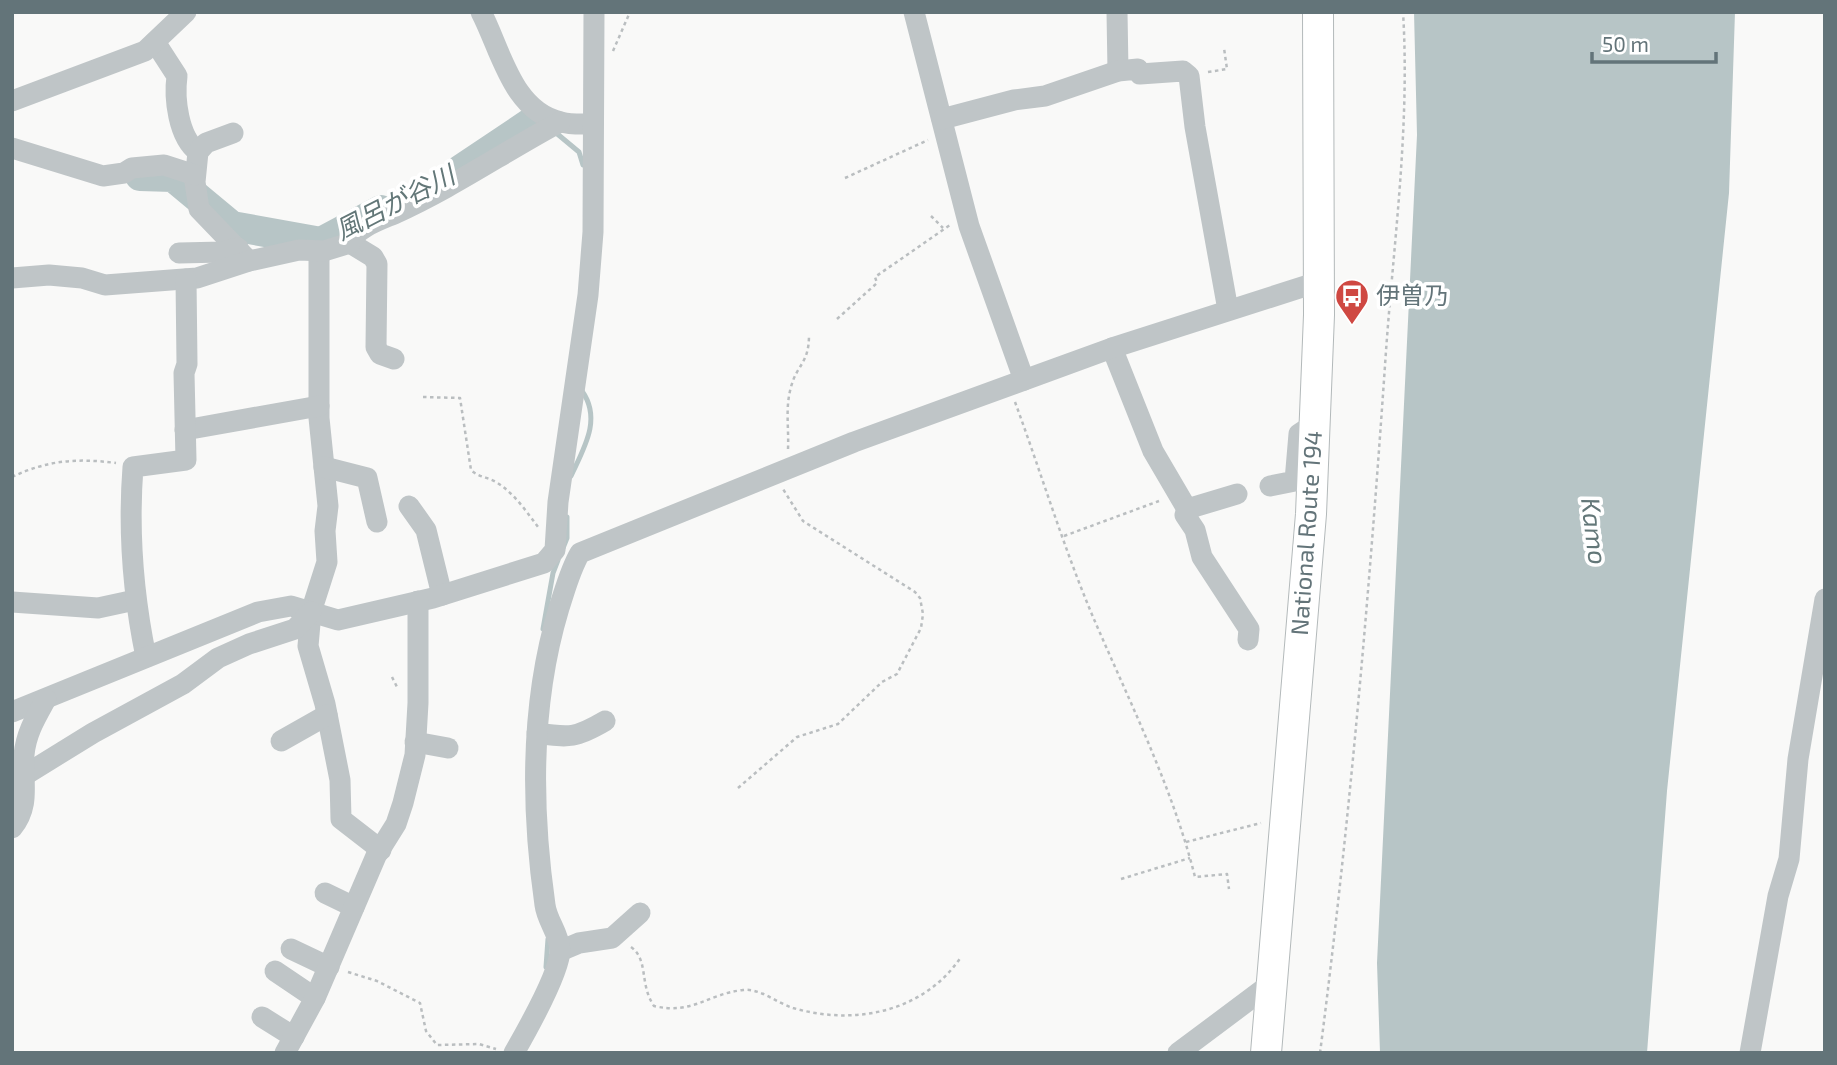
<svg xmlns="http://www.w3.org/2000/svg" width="1837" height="1065" viewBox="0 0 1837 1065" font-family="'Exo 2','Noto Sans JP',sans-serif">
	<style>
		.water { fill: #b7c5c6 }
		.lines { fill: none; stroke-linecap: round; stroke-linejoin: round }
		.stream { stroke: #b7c5c6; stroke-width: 5 }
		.river { stroke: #b7c5c6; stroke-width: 30 }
		.highway-casing { stroke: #b3b9ba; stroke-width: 32 }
		.path { stroke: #babec0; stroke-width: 2.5; stroke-dasharray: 3.5 3.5; stroke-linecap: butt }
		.minor { stroke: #bfc5c7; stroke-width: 21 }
		.highway { stroke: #fff; stroke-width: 30 }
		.labels { text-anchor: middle; stroke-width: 7; stroke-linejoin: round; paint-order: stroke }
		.poi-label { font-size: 24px; fill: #637479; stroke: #fff; text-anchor: start }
		.street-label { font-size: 24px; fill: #637479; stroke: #fff }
		.water-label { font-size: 26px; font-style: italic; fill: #637778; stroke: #fff }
	</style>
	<rect width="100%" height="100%" fill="#f9f9f8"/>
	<polygon class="water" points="1414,12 1735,12 1729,193 1667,791 1647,1053 1380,1053 1377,963 1417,135"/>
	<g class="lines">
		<g class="stream">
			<polyline points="555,132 579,152 583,165"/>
			<path d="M571 476C584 448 602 419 582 391"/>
			<polyline points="563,548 567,538 567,517"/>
			<polyline points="543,629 553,573 558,560"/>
			<polyline points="546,967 548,939"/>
		</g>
		<g class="river">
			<polyline points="460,170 536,119"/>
			<polyline points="140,176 173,177 232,226 321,242 381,210"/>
		</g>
		<g class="highway-casing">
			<polyline id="highway" points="1266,1053 1311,514 1319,315 1318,12"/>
		</g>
		<g class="path">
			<polyline points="613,51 630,12"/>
			<polyline points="1208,72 1227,69 1224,48"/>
			<polyline points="845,178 928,140"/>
			<polyline points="931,216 943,228"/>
			<polyline points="837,319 877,283 875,277 950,225"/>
			<path d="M423 397 460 398 471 470C478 477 487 477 496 482 514 493 526 511 538 527"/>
			<path d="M1015 402C1043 478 1067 559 1100 633 1135 713 1174 793 1195 877L1227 874 1229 889"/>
			<path d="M788 449C789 428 785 408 791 387 797 364 809 364 809 335"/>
			<path d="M12 477C48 460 77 458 116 463"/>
			<polyline points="1064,536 1159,501"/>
			<polyline points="392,677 398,689"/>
			<polyline points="738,788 797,737 838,724 882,682 897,674 921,628 923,614 920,598 915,592 803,521 783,489"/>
			<polyline points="1186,842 1261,823"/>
			<polyline points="1121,879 1190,858"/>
			<path d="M631 947C649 960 639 984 654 1006 693 1015 707 994 743 990 760 988 777 1003 793 1008 855 1026 924 1012 961 957"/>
			<polyline points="348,972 377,981 420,1003 426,1031 437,1045 479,1044 496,1049"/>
			<path d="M1320 1053C1350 820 1370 585 1386 351 1394 239 1410 125 1403 12"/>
		</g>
		<g class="minor">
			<path d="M481 12C501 50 512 111 561 122 571 125 583 124 593 124"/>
			<polyline points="914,12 969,226 1024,380"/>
			<polyline points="1117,12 1118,71"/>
			<path d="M155 42 177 76C174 98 178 137 198 152"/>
			<polyline points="12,101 145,51 186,12"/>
			<polyline points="942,119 1014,100 1045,96 1118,71 1138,69 1140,74 1183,71 1189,76 1195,127 1228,310"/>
			<polyline points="233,133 206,143 198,152 195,182 199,209 249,261"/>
			<polyline points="12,148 103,176 124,173 132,168 164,165 195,175"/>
			<polyline points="350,243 373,257 377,264 376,347 380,354 394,359"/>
			<polyline points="319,251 319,418 328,506 325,531 327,562 311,612 308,646 325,704 340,780 341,819 381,850"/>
			<polyline points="179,253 223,252 238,248"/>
			<path d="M12 278 49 275 82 278 105 285 197 278 249 261 299 250 324 251 350 243C356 228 380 220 394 214 452 188 504 152 560 122"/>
			<polyline points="1112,348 1153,451 1187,509"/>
			<polyline points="185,430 319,406"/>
			<polyline points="324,467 367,478 377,522"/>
			<polyline points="1270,486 1295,481 1299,434 1314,424"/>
			<polyline points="1237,494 1187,509 1185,515 1195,530 1202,557 1249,629 1248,640"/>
			<polyline points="409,506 426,530 442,595"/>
			<polyline points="12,602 98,608 135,600"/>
			<path d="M146 657C133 594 128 532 133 467L186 460 184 373 187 364 186 279"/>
			<polyline points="12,712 258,612 291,606 338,620 433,598 544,563 555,550 558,502 588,295 593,232 594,12"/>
			<path d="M537 733C570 738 576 738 605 721"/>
			<polyline points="281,741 327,715"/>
			<polyline points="415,742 448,748"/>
			<polyline points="12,783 93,733 183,684 218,658 249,644 295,629 311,612"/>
			<path d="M12 828C31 805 22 782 24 755 26 733 36 717 46 699"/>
			<polyline points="325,893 354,907"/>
			<polyline points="291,949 329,967"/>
			<polyline points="560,951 579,943 612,938 640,913"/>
			<polyline points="275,971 315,998"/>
			<polyline points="262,1017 294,1037"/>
			<polyline points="285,1053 315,998 376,856 396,824 403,803 415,755 418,703 418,601"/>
			<path d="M514 1053C526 1032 560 972 560 950 559 933 547 921 545 905 531 807 530 704 559 608 565 590 570 570 580 553L854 442 1112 348 1318 282"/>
			<polyline points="1178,1053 1273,982"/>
			<polyline points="1750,1053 1778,896 1789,859 1798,759 1825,599"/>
		</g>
		<use href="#highway" class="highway"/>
	</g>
	<defs>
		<g id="bus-pin" transform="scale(1.75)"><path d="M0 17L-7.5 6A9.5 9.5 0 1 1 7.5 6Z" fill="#cf4842" stroke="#fff"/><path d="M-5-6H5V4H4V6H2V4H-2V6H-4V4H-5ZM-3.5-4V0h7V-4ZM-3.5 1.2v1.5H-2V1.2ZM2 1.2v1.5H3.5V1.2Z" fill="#fff"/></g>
	</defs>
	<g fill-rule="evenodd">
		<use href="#bus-pin" x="1352" y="296"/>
	</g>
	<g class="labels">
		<g class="poi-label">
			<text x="1376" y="304">伊曽乃</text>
		</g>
		<g class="street-label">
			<text transform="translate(1307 533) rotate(-86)" y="8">National Route 194</text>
		</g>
		<g class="water-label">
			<text transform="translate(395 203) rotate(-27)" y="9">風呂が谷川</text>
			<text transform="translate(1594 531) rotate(83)" y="9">Kamo</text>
		</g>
	</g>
	<rect width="1837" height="1065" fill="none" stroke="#637479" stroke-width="28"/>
	<path d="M1592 52v10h124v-10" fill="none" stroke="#637479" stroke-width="3.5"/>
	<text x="1602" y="52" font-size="21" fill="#637479" stroke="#ffffff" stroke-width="5" paint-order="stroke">50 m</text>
</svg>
